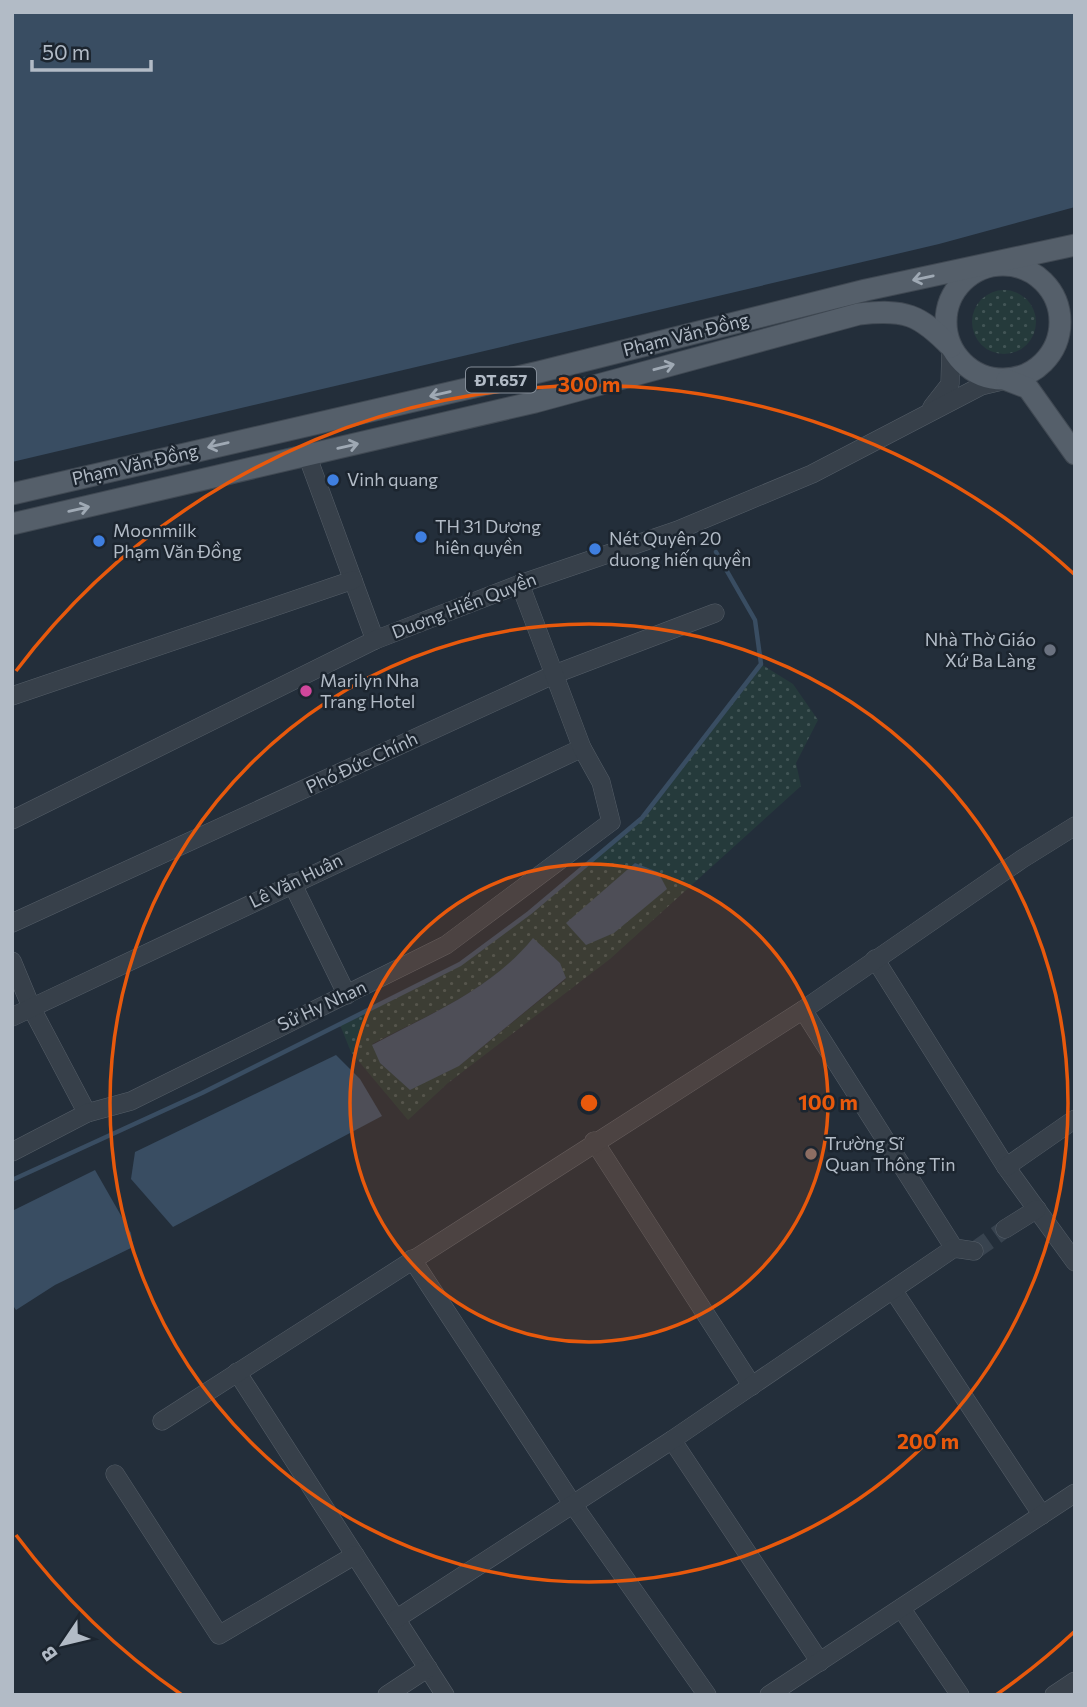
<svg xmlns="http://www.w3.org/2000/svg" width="1087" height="1707" viewBox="0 0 1087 1707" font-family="Commissioner,sans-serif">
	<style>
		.grass { fill: url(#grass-dots); fill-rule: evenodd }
		.water { fill: #394d62 }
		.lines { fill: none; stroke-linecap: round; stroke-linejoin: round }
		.stream { stroke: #394d62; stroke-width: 4.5 }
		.minor-tunnel { stroke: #38434f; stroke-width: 18; stroke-dasharray: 18 9; stroke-linecap: butt }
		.minor-casing { stroke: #555e68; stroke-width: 19 }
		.major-casing { stroke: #404953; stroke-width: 23 }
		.minor { stroke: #37404a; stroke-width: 18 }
		.major { stroke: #555f6a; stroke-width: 21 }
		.oneway { stroke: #9fa9b4 }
		.ring { fill: none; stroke: #e8590c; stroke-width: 3.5 }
		.shop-dot { fill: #3f7fe0; stroke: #1c252f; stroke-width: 2.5 }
		.worship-dot { fill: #6b7280; stroke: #1c252f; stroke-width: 2.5 }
		.hotel-dot { fill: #d1479c; stroke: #1c252f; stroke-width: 2.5 }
		.education-dot { fill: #8d6e63; stroke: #1c252f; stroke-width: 2.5 }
		.labels { text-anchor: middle; stroke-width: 5; stroke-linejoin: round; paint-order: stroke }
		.shield { fill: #1c252f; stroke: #858e99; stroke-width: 2 }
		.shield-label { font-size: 16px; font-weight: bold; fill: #b2bbc6 }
		.street-label { font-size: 18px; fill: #b2bbc6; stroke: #1c252f }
		.poi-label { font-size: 18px; fill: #b2bbc6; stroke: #1c252f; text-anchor: start }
		.centre { fill: #e8590c; stroke: #1c252f; stroke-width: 3.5 }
		.ring-label { font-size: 21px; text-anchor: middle; font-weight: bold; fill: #e8590c; stroke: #1c252f; stroke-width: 5; stroke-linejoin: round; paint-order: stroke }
	</style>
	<defs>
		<pattern id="grass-dots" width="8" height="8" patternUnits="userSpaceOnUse" patternTransform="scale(1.75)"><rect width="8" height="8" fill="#253a3b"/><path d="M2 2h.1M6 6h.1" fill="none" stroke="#425556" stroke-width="1.8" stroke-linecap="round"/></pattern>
	</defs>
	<rect width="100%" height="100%" fill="#232e3a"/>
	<g class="grass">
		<circle cx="1004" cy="322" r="32"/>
		<path d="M761 664 793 684 818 720 796 763 801 786 610 959 448 1083 408 1120 351 1052 340 1025 460 964 529 913 642 819ZM533 939 566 979 459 1066 372 1044C428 1015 492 989 533 939Z"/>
	</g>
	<g class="water">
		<polygon points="12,12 1075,12 1075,207 939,244 12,462"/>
		<polygon points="635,863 658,872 667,889 614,933 586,945 566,923"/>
		<path d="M533 938 560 963 566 978 459 1066 410 1090 380 1063 372 1045C428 1015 492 989 533 938Z"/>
		<polygon points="336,1055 360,1079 382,1116 173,1227 131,1179 135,1152"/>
		<polygon points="95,1170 131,1233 133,1247 55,1285 16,1310 12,1304 12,1211"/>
	</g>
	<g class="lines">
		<polyline class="stream" points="12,1180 202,1093 460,964 529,913 642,818 761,664 755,620 716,552"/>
		<polyline class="minor-tunnel" points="974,1251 1005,1229"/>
		<g class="minor-casing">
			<g id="minor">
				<polyline points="932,407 950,384 951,347"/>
				<polyline points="307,455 375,640"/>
				<polyline points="12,696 353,580"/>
				<polyline points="12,820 375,640 520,584 678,530 812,474 981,386 1006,380"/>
				<polyline points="292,883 347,995"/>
				<polyline points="12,923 555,674 715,613"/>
				<polyline points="875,959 1006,1167 1075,1262"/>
				<polyline points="12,961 32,1009 87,1113"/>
				<polyline points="803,1010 954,1248"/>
				<polyline points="12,1017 582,748"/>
				<polyline points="594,1141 752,1386"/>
				<polyline points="12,1152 87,1113 131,1101 446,945 611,822 601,782 582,748 520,584"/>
				<polyline points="1006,1167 1075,1119"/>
				<polyline points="1005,1229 1037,1209"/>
				<polyline points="412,1259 572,1503 707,1695"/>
				<polyline points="893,1290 1042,1515"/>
				<polyline points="237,1372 445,1695"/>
				<polyline points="162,1421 803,1010 1022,859 1075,826"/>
				<polyline points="672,1440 820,1662"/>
				<polyline points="115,1474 219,1635 355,1555"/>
				<polyline points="901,1608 960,1695"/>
				<polyline points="396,1619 672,1440 954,1248 974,1251"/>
				<polyline points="387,1695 428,1668"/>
				<polyline points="769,1695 1075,1493"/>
				<polyline points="1054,1695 1075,1681"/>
			</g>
		</g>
		<g class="major-casing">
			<g id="major">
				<circle cx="1003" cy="322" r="57"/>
				<polyline points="1007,380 1028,388 1075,454"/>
				<polyline points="12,494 539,372 866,290 1075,245"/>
				<path d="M12 524 535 402 859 314C905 309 919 314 951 347"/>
			</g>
		</g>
		<use href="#minor" class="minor"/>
		<use href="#major" class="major"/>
	</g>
	<defs><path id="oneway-shaft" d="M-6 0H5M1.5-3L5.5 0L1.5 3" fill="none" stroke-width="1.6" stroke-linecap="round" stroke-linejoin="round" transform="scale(1.75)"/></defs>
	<g class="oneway">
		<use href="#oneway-shaft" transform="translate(923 278) rotate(168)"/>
		<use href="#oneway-shaft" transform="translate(664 367) rotate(-15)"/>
		<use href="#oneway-shaft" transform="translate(440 394) rotate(167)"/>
		<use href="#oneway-shaft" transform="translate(218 445) rotate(167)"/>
		<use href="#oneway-shaft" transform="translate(348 446) rotate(-13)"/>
		<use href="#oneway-shaft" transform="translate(79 509) rotate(-13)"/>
	</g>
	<circle cx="589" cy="1103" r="239" fill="#e8590c" fill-opacity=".12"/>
	<g class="ring">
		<circle cx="589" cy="1103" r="239"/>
		<circle cx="589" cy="1103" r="479"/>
		<path d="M1074 1632A718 718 0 0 1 996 1695M182 1695A718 718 0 0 1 16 1535M16 671A718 718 0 0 1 1074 574"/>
	</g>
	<g class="shop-dot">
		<circle cx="333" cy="480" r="7"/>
		<circle cx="421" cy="537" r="7"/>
		<circle cx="99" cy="541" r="7"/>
		<circle cx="595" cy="549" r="7"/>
	</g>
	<circle class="worship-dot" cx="1050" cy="650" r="7"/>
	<circle class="hotel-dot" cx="306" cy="691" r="7"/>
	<circle class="education-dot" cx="811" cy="1154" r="7"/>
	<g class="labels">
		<rect class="shield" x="466" y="367.5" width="70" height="25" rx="5"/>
		<g class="shield-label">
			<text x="501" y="386">ĐT.657</text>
		</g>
		<g class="street-label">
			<text transform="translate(686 335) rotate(-14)" y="6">Phạm Văn Đồng</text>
			<text transform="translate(135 465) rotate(-13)" y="6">Phạm Văn Đồng</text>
			<text transform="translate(464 606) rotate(-21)" y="6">Duơng Hiến Quyền</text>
			<text transform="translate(362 763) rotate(-25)" y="6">Phó Đức Chính</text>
			<text transform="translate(296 881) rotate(-26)" y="6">Lê Văn Huân</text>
			<text transform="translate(322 1006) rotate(-25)" y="6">Sử Hy Nhan</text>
		</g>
		<g class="poi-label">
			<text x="347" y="486">Vinh quang</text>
			<text x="435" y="533">TH 31 Dương<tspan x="435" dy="21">hiên quyền</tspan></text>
			<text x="113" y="537">Moonmilk<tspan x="113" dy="21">Phạm Văn Đồng</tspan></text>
			<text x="609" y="545">Nét Quyên 20<tspan x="609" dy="21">duong hiến quyền</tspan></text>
			<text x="1036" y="646" text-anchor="end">Nhà Thờ Giáo<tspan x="1036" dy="21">Xứ Ba Làng</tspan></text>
			<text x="320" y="687">Marilyn Nha<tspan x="320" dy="21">Trang Hotel</tspan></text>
			<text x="825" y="1150">Trường Sĩ<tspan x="825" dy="21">Quan Thông Tin</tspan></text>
		</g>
	</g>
	<circle cx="589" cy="1103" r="10" class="centre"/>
	<g class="ring-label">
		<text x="589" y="392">300 m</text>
		<text x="828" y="1110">100 m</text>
		<text x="928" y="1449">200 m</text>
	</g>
	<rect width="1087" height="1707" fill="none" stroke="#b2bbc6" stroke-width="28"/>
	<g transform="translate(63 1644) rotate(235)" stroke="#1c252f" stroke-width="5" paint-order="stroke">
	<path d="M0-5L12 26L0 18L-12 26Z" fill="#b2bbc6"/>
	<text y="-10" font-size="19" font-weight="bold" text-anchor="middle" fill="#b2bbc6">B</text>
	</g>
	<path d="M32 60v10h119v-10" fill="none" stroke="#b2bbc6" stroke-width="3.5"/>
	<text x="42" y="60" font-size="21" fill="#b2bbc6" stroke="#1c252f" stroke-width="5" paint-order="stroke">50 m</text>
</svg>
